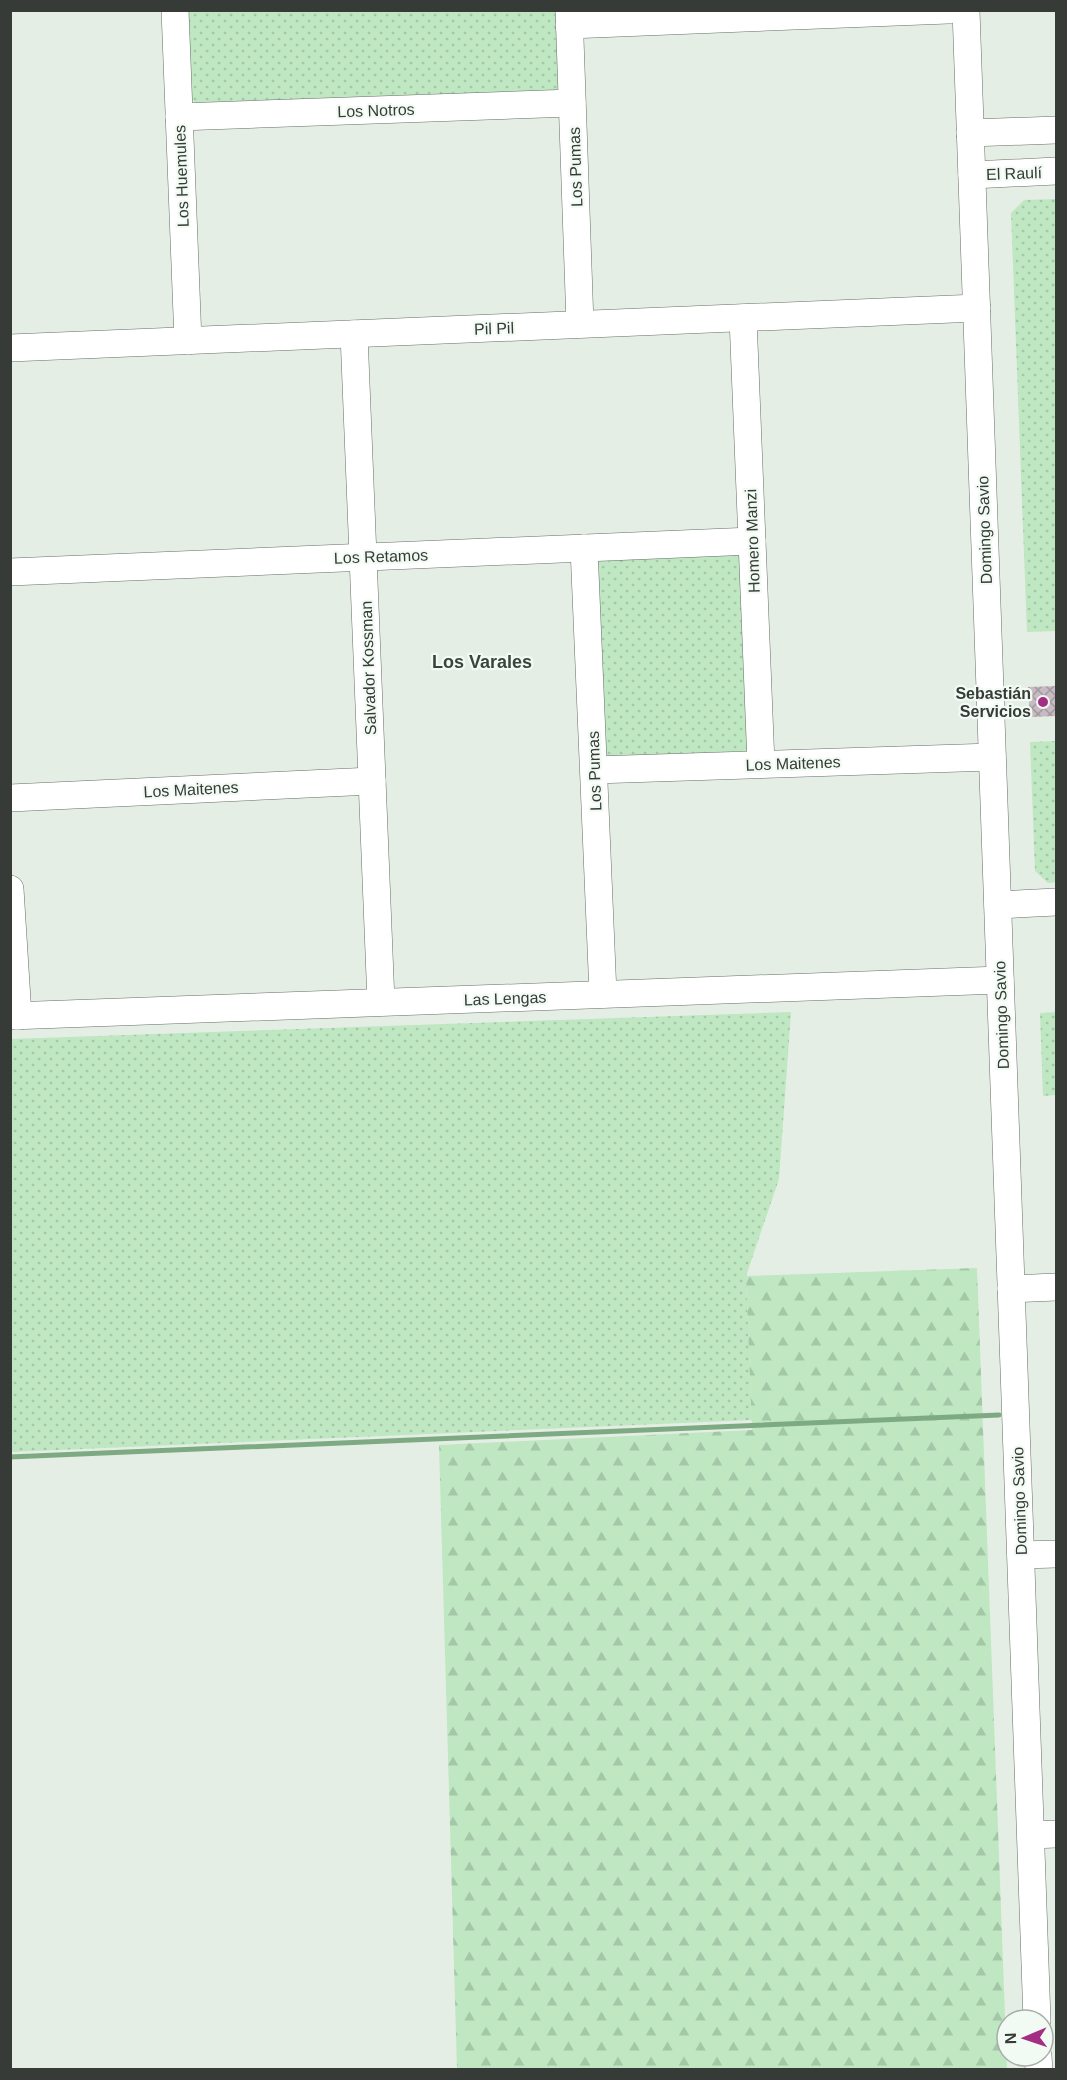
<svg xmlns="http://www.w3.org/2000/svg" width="1067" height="2080" viewBox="0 0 1067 2080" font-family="Helvetica,sans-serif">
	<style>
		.green { fill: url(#green-dots) }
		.forest { fill: url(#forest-firs) }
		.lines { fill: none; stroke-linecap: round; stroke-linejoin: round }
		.stream { stroke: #7eaa83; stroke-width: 5 }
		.building { fill: url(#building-cross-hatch) }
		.minor-casing { stroke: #666e66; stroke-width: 28 }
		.minor { stroke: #fff; stroke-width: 27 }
		.poi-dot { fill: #a52e85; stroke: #f2fbf3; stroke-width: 2 }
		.labels { text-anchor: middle; stroke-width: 4.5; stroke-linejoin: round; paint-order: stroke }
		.street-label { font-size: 16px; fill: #373b38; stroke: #f2fbf3 }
		.poi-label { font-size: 16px; font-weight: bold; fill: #373b38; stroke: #f2fbf3; text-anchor: end }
		.neighbourhood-label { font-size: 18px; font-weight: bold; fill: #3c443d; stroke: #f2fbf3 }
	</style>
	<defs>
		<pattern id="green-dots" width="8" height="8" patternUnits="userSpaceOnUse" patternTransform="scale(1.5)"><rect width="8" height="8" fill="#bee7c2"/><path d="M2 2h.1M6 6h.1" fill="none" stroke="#a4c7a7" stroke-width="1.8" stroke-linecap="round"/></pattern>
		<pattern id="forest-firs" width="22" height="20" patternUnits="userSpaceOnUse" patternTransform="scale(1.5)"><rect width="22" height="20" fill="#bee7c2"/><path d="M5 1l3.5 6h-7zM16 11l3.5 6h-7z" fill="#a4c7a7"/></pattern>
		<pattern id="building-cross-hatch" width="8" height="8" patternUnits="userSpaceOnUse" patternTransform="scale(1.5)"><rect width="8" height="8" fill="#c6bbc2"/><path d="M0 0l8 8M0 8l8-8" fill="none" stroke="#a2999f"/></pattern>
	</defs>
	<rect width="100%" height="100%" fill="#e5eee5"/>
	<g class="green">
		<polygon points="186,11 560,11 561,85 554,92 198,105 191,98"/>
		<polygon points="1056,199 1056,631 1027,632 1011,213 1024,200"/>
		<polygon points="736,554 740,557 747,751 606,757 598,563 602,559"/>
		<polygon points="1056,741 1056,882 1048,883 1035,871 1030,742"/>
		<polygon points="791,1012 779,1179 746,1276 752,1420 11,1452 10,1039"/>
		<polygon points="1056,1012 1056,1095 1043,1096 1040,1013"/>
	</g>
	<polygon class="forest" points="977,1268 1007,2069 457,2069 439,1445 752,1430 746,1276"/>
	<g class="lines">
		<polyline class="stream" points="10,1457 999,1415"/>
	</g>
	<polygon class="building" points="1056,686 1056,716 1030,717 1028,687"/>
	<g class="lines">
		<g class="minor-casing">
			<g id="minor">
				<polyline points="175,10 188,341"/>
				<polyline points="569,10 580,324"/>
				<polyline points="966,10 1037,2020"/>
				<polyline points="569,25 948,10"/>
				<polyline points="179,117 572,103"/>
				<polyline points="970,133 1056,130"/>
				<polyline points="972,175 1056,171"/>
				<polyline points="743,318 761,764"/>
				<polyline points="354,334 381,1002"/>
				<polyline points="10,348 977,308"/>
				<polyline points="584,548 603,994"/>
				<polyline points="10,572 752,541"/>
				<polyline points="594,770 992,757"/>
				<polyline points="10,798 372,781"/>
				<polyline points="10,889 18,1016"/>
				<polyline points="998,905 1056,902"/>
				<polyline points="10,1016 1000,980"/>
				<polyline points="1011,1289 1056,1287"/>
				<polyline points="1021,1555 1056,1554"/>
				<polyline points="1031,1835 1056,1834"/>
				<polyline points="1038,2056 1039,2070"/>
			</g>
		</g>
		<use href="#minor" class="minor"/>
	</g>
	<circle class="poi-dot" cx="1043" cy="702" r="6"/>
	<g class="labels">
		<g class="street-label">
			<text transform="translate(376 110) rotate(-2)" y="6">Los Notros</text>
			<text transform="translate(575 167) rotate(-92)" y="6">Los Pumas</text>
			<text transform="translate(1014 173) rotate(-2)" y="6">El Raulí</text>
			<text transform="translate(181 176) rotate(-92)" y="6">Los Huemules</text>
			<text transform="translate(494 328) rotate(-2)" y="6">Pil Pil</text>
			<text transform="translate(984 530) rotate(-92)" y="6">Domingo Savio</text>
			<text transform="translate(752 541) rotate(-92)" y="6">Homero Manzi</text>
			<text transform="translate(381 556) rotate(-2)" y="6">Los Retamos</text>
			<text transform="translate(368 668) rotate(-92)" y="6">Salvador Kossman</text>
			<text transform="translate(793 763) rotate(-2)" y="6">Los Maitenes</text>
			<text transform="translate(594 771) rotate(-92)" y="6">Los Pumas</text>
			<text transform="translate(191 789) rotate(-3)" y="6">Los Maitenes</text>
			<text transform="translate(505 998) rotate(-2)" y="6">Las Lengas</text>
			<text transform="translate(1001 1015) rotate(-92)" y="6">Domingo Savio</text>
			<text transform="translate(1019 1501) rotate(-92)" y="6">Domingo Savio</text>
		</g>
		<g class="poi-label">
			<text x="1031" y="699">Sebastián<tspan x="1031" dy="18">Servicios</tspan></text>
		</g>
		<g class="neighbourhood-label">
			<text x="482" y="668">Los Varales</text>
		</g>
	</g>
	<rect width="1067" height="2080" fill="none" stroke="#373b38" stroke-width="24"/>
	<g transform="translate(1025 2038) rotate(268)"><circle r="28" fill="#f2fbf3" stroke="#a7aea8" stroke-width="1.5"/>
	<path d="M0-4.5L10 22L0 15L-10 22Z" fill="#a52e85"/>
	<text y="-9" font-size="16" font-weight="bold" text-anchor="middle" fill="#373b38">N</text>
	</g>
</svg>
